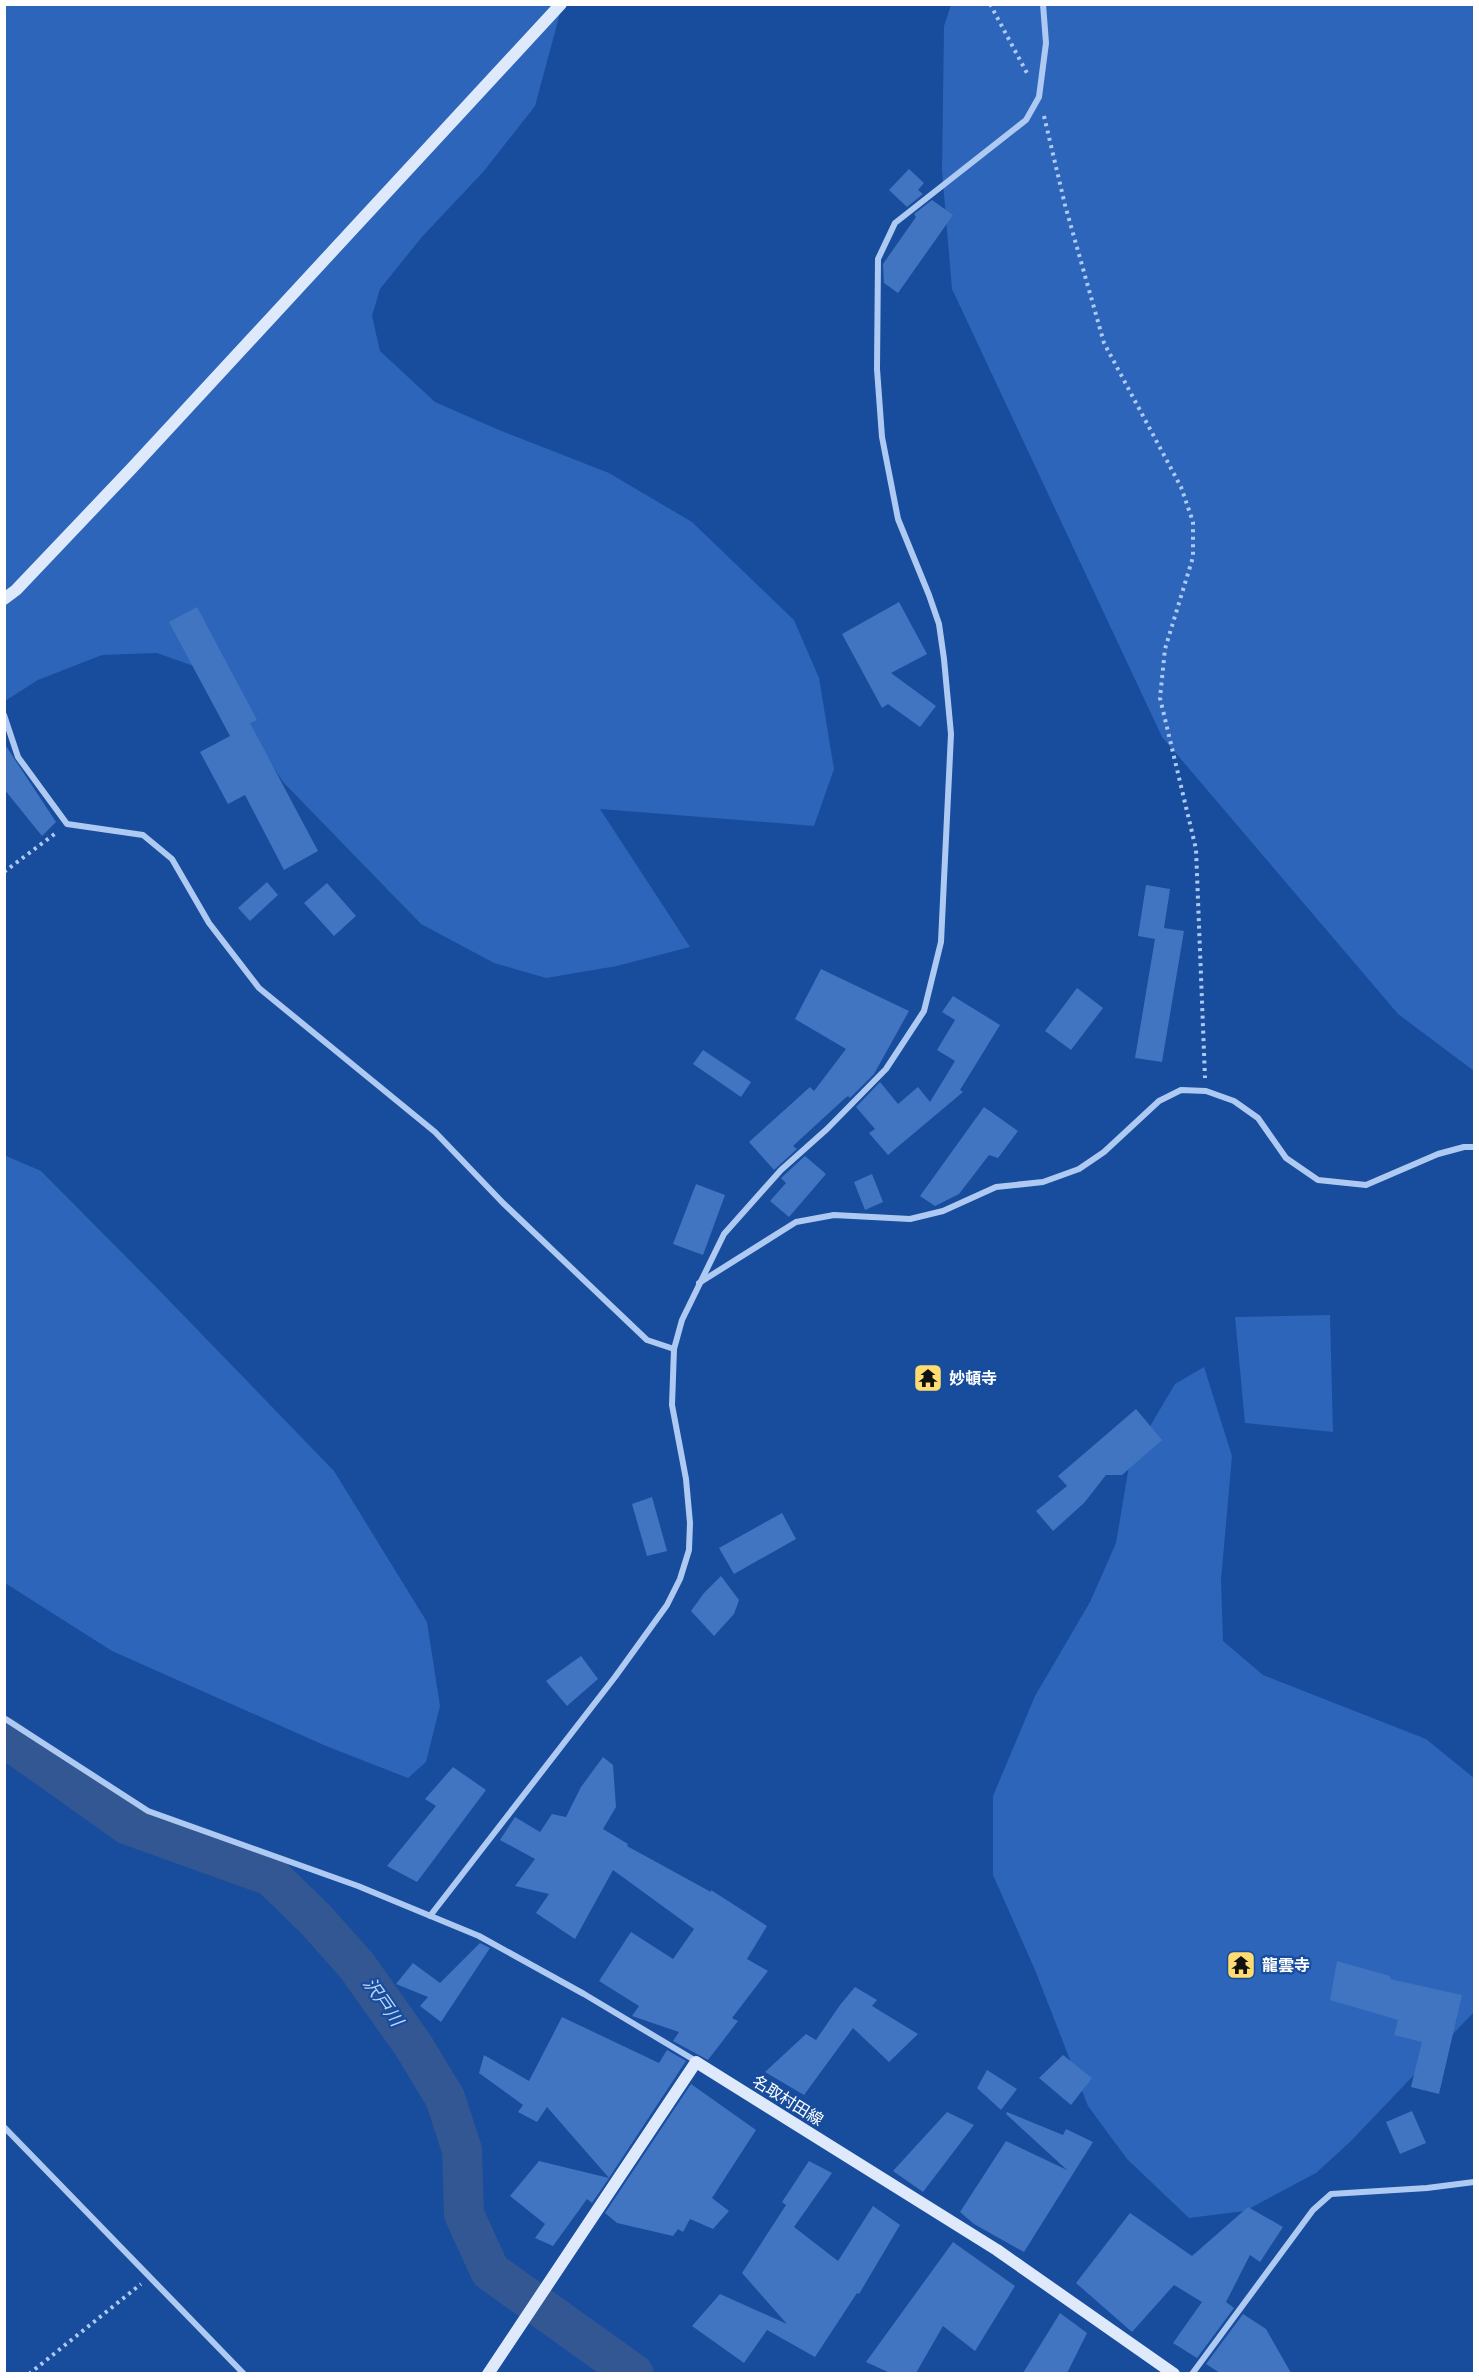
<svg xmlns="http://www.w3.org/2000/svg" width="1479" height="2378" viewBox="0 0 1479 2378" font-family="'Titillium Web','Noto Sans JP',sans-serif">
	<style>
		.green { fill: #2c65b9 }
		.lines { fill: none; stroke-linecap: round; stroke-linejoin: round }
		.river { stroke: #325792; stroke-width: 40 }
		.building { fill: #4175c2 }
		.path { stroke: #afcaf2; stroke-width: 4; stroke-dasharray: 3 4.5; stroke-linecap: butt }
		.street { stroke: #afcaf2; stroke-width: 6 }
		.secondary { stroke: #deeafc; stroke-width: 12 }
		.labels { text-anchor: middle; stroke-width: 4.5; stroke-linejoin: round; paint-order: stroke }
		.poi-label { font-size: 16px; font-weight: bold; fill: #fff; stroke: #184c9c; text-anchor: start }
		.street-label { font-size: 16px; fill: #fff; stroke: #184c9c }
		.water-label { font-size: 18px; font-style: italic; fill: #bcd5f8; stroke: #184c9c }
	</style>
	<rect width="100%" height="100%" fill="#184c9c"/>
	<g class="green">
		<polygon points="5,5 561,5 559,17 535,106 484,171 421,238 380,289 372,316 380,351 435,402 499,430 609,473 692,522 794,620 819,678 834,769 814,826 600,809 690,947 617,966 546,978 494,963 421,924 283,782 213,673 157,653 102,655 38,680 5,701"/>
		<polygon points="951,5 1474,5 1474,1071 1398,1014 1162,737 952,289 942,171 944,26"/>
		<polygon points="4,1155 41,1171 158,1289 334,1471 427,1622 440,1706 426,1762 408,1778 326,1746 112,1651 5,1583"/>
		<polygon points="1330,1315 1333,1432 1245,1423 1235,1317"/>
		<polygon points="1204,1367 1232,1456 1221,1580 1223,1641 1263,1675 1426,1739 1474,1778 1474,2012 1350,2142 1316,2173 1245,2211 1189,2218 1127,2159 1088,2106 1035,1970 993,1875 993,1796 1035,1696 1090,1602 1116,1543 1130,1460 1175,1384"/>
	</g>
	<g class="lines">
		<polyline class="river" points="4,1737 128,1825 271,1876 316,1920 357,1966 413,2045 445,2098 462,2150 464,2214 490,2271 634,2374"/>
	</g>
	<g class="building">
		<polygon points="909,169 924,183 918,190 923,194 907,207 889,190"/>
		<polygon points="932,200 953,215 898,293 884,283 883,264 916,217 914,214"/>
		<polygon points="899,602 927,654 891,673 936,706 920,727 888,704 882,708 842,634"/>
		<polygon points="197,607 257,720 250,723 318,851 284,870 245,795 228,804 200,752 230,736 169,622"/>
		<polygon points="4,743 56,822 42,836 4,789"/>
		<polygon points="267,882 278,895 250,921 238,908"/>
		<polygon points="327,883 356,916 334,936 304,903"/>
		<polygon points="1146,885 1170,889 1164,928 1184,931 1162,1062 1135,1058 1155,939 1138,936"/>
		<polygon points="821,969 909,1011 874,1074 850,1098 848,1096 843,1100 793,1146 797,1149 774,1170 749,1142 810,1087 814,1091 846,1049 795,1019"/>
		<polygon points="1077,988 1103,1008 1071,1050 1045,1031"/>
		<polygon points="953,996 1000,1025 960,1090 963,1092 888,1155 869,1133 875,1129 856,1107 880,1082 898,1104 918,1087 930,1102 955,1061 937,1050 955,1020 942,1012"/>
		<polygon points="703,1050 751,1082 741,1097 693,1064"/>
		<polygon points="984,1107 1018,1131 998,1158 989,1155 959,1194 935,1206 920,1196"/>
		<polygon points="805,1156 826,1174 789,1217 770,1201 786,1183 781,1178"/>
		<polygon points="872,1174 883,1202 865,1210 854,1182"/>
		<polygon points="696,1184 725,1195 703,1255 673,1244"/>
		<polygon points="1136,1409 1162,1440 1122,1475 1106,1475 1084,1503 1053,1531 1036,1511 1067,1486 1058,1476"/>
		<polygon points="652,1497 667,1551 647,1556 632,1504"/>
		<polygon points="782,1513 796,1539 734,1574 719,1548"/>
		<polygon points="721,1576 739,1600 734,1614 714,1636 691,1611 704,1593"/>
		<polygon points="581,1656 598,1679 567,1706 546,1681"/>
		<polygon points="603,1757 613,1765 616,1807 603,1829 628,1844 627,1846 711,1892 711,1890 767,1926 747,1959 768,1971 732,2018 738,2021 708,2060 673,2041 679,2032 632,2016 639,2006 599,1981 631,1932 673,1959 694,1929 613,1870 575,1939 536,1913 549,1894 515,1886 535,1859 500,1840 515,1817 540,1832 552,1814 566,1817 581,1787"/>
		<polygon points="453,1767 486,1790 417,1882 387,1866 436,1806 425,1799"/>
		<polygon points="480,1943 490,1948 441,2022 420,2006 428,1997 396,1984 413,1963 440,1983"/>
		<polygon points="1337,1961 1390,1976 1390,1979 1462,1995 1439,2094 1411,2087 1422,2042 1394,2035 1398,2020 1330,2000"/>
		<polygon points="855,1987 877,2000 872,2006 918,2034 889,2062 853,2028 804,2095 765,2072 806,2034 816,2040 840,2005"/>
		<polygon points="562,2017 659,2063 667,2050 686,2061 609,2178 547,2107 537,2122 518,2112 523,2105 479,2073 484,2055 529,2081"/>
		<polygon points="1063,2055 1092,2078 1071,2105 1039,2078"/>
		<polygon points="987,2070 1017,2089 1001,2110 977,2088"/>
		<polygon points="691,2084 756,2130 712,2198 729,2211 713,2229 690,2219 683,2232 678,2229 673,2236 617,2223 605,2213"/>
		<polygon points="1412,2111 1426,2143 1400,2154 1386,2122"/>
		<polygon points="947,2112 974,2125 923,2192 893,2171"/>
		<polygon points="1007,2112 1063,2135 1066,2129 1093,2142 1024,2252 974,2224 960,2212 1006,2141 1067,2170 1006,2114"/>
		<polygon points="539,2161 609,2178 592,2203 587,2199 553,2246 535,2238 545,2224 510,2196"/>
		<polygon points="809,2161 832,2173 794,2227 838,2261 873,2206 900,2225 859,2294 857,2293 815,2357 767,2330 744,2363 692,2326 720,2294 787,2324 742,2273 786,2205 782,2202"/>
		<polygon points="1248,2207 1283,2227 1260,2262 1250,2255 1226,2302 1234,2308 1197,2358 1173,2343 1202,2302 1174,2285 1132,2332 1076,2283 1130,2213 1192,2256"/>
		<polygon points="953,2242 1015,2286 975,2351 943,2326 916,2373 890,2373 866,2362"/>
		<polygon points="1060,2313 1087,2333 1067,2373 1023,2373"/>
		<polygon points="1243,2314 1266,2329 1291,2373 1220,2373 1206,2364"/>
	</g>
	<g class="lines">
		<g class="path">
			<polyline points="990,4 1028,75"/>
			<polyline points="1044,116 1065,205 1104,343 1181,487 1193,522 1193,557 1165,649 1160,698 1196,849 1205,1078"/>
			<polyline points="4,872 56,833"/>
			<polyline points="29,2374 141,2284"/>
		</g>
		<g class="street">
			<polyline points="4,715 18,757 67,824 143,835 172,859 209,923 259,988 435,1132 503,1203 647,1340 674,1349"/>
			<polyline points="699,1283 796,1222 834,1215 910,1219 943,1211 996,1187 1043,1182 1079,1169 1104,1152 1159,1101 1181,1090 1206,1091 1234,1101 1258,1118 1286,1158 1318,1180 1366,1185 1438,1154 1464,1147 1474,1147"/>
			<polyline points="4,1718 148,1811 358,1886 479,1936 584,1994 696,2061"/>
			<polyline points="430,1916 615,1677 667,1605 680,1579 689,1550 690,1523 686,1479 672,1405 674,1349 682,1320 724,1234 781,1170 827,1129 886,1069 924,1011 941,942 951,734 944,659 939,624 929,595 898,519 882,437 877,369 878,259 895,223 1026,120 1039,97 1046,43 1043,4"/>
			<polyline points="4,2127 244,2374"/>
			<polyline points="1192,2374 1313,2210 1331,2194 1427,2188 1474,2182"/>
		</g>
		<g class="secondary">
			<polyline points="4,599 16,590 132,468 561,4"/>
			<polyline points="488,2374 696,2062 997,2250 1174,2374"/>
		</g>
	</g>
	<defs>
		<g id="temple-square" transform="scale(1.5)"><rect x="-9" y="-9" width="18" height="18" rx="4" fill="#ffdc70" stroke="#184c9c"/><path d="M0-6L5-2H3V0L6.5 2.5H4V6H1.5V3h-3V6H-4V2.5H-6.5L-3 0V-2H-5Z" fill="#111"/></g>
	</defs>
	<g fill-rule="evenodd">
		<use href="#temple-square" x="928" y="1378"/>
		<use href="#temple-square" x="1241" y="1965"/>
	</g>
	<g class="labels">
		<g class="poi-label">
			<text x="949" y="1384">妙頓寺</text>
			<text x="1262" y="1971">龍雲寺</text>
		</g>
		<g class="street-label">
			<text transform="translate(788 2100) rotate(32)" y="6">名取村田線</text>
		</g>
		<g class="water-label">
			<text transform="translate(383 2002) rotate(55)" y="6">沢戸川</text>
		</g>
	</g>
	<rect width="1479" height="2378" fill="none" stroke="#ffffff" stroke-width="12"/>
</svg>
